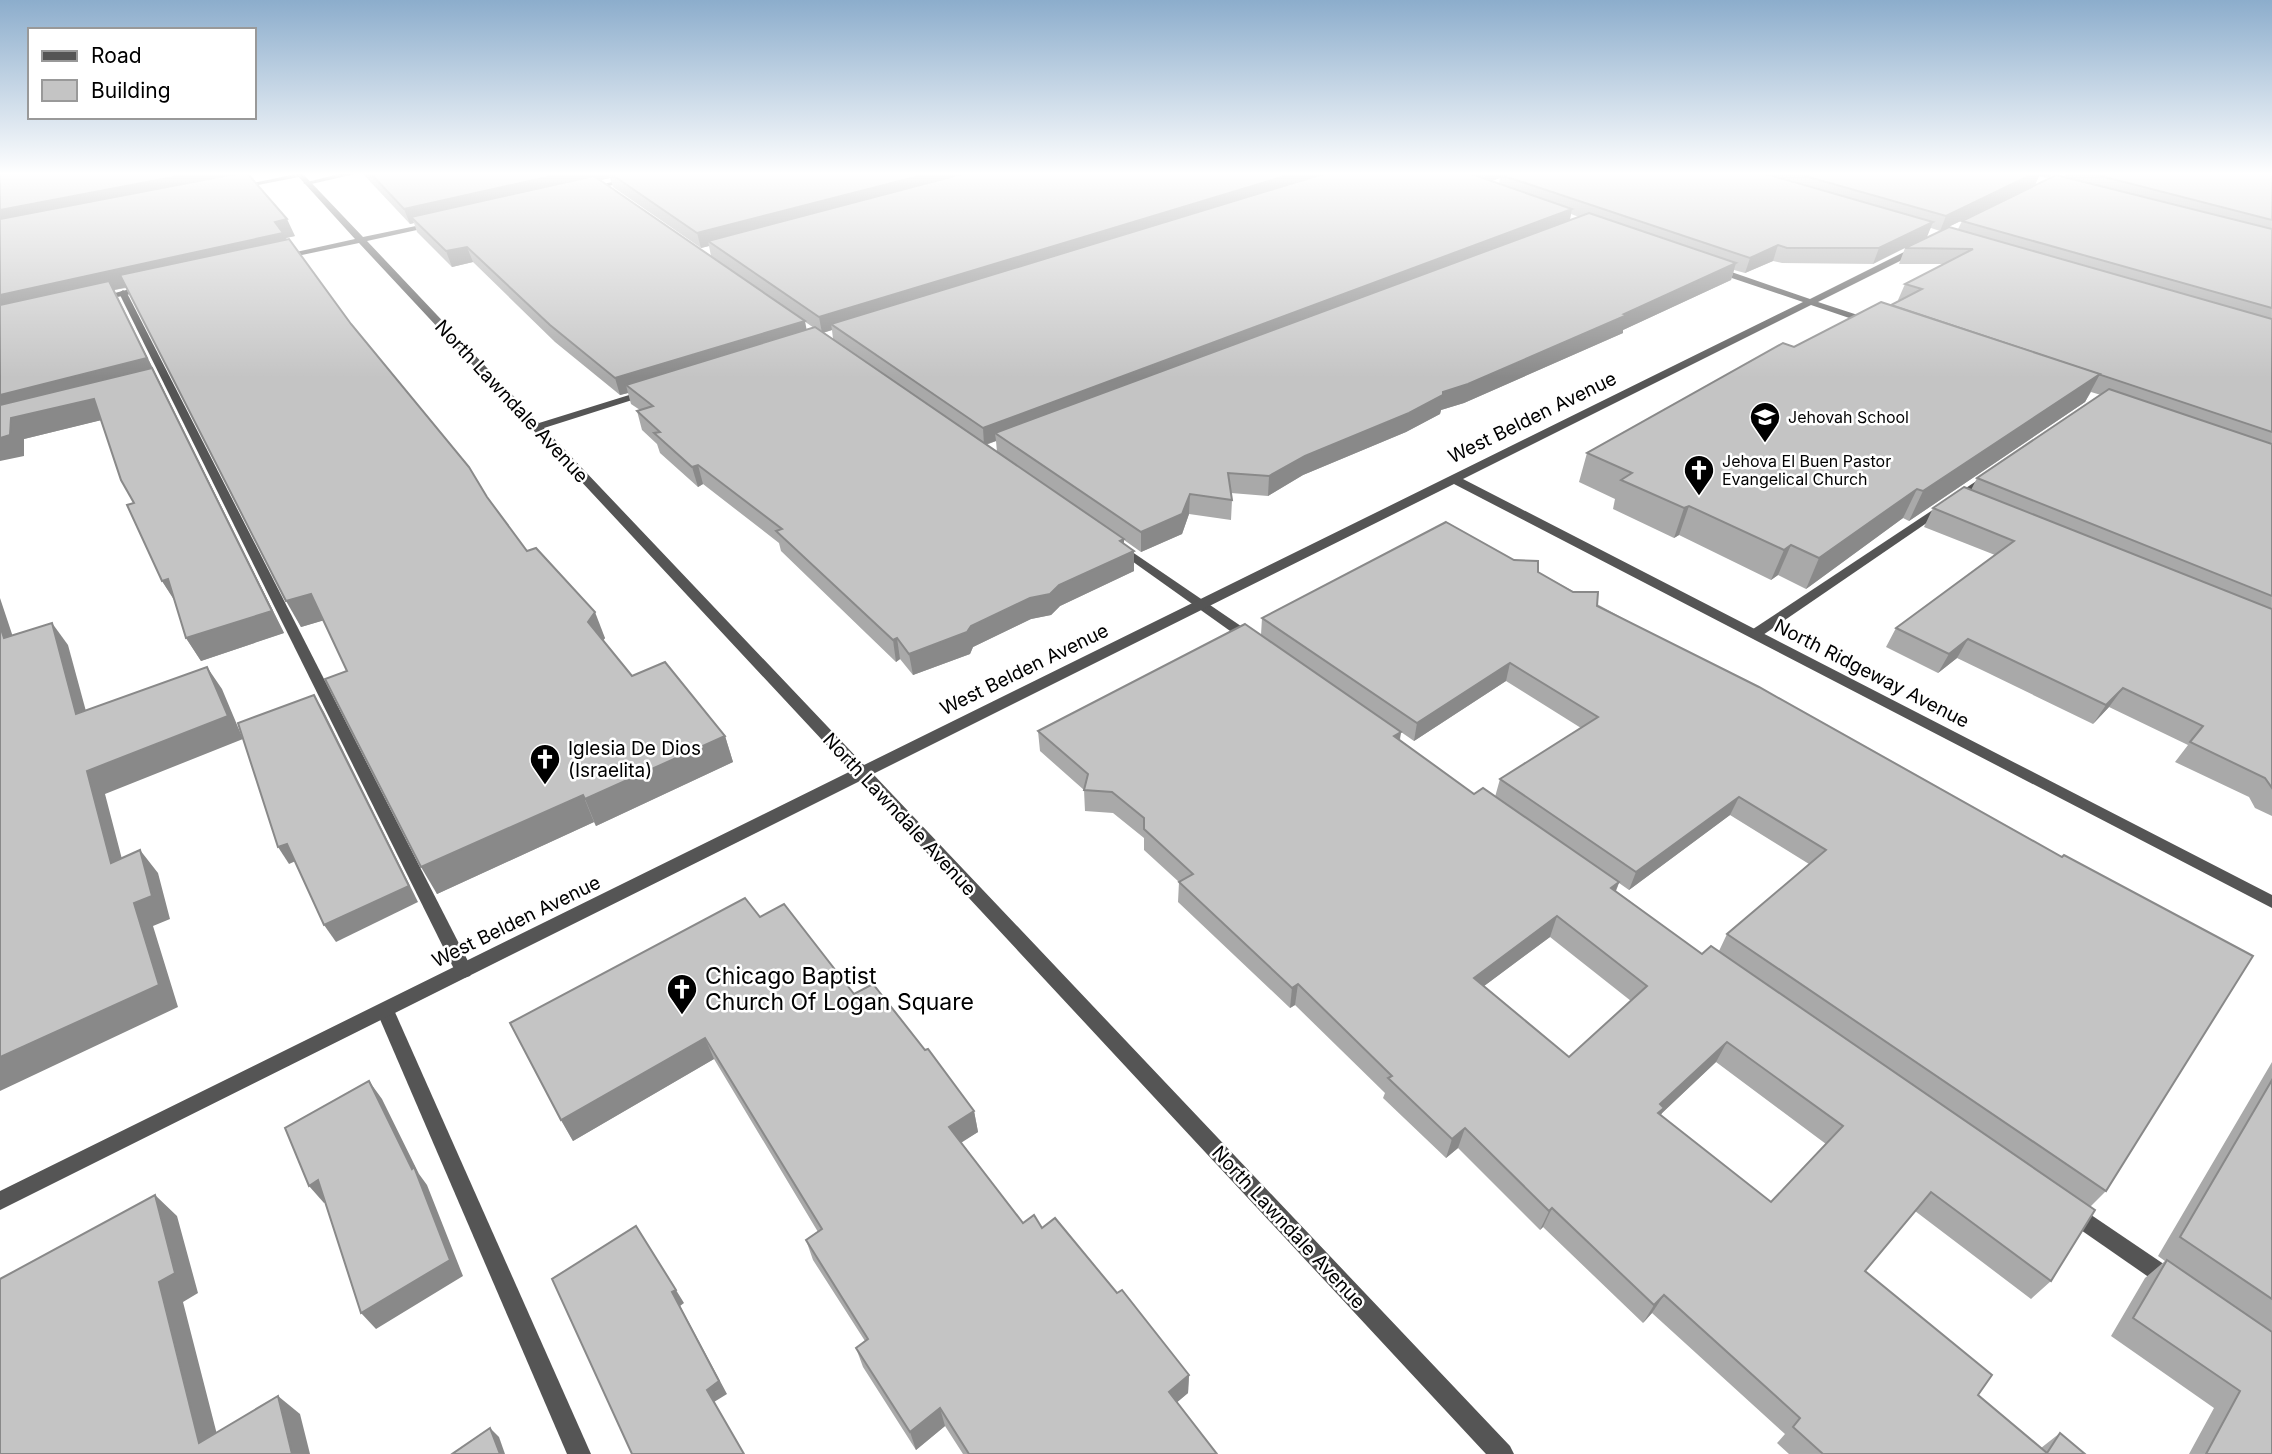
<svg xmlns="http://www.w3.org/2000/svg" width="2272" height="1454" viewBox="0 0 2272 1454" font-family="Inter,sans-serif">
	<style>
		.lines { fill: none; stroke-linecap: round; stroke-linejoin: round }
		.service { fill: #555; fill-rule: evenodd }
		.minor { fill: #555; fill-rule: evenodd }
		.wall { fill: #a9a9a9; fill-rule: evenodd }
		.shaded-wall { fill: #898989 }
		.building { fill: #c4c4c4; stroke: #898989; stroke-width: 2; fill-rule: evenodd }
		.labels { text-anchor: middle; stroke-width: 5; stroke-linejoin: round; paint-order: stroke }
		.far-poi-label { font-size: 16px; fill: #000; stroke: #fff; text-anchor: start }
		.street-label { font-size: 19px; fill: #000; stroke: #fff }
		.poi-label { font-size: 19px; fill: #000; stroke: #fff; text-anchor: start }
		.near-poi-label { font-size: 23px; fill: #000; stroke: #fff; text-anchor: start }
	</style>
	<rect width="100%" height="100%" fill="#fff"/>
	<g class="lines">
		<g class="service">
			<polygon points="296,174 304,176 238,189 234,187"/>
			<polygon points="339,174 355,174 307,185 303,183"/>
			<polygon points="123,290 127,293 473,971 470,976 464,978 458,976 455,971 119,293"/>
			<polygon points="1987,474 1991,475 1991,479 1760,637 1750,637 1749,634 1750,631"/>
			<polygon points="1119,543 1257,637 1258,640 1257,643 1247,643 1115,549 1115,545"/>
			<polygon points="385,1003 391,1005 394,1010 591,1454 567,1454 376,1010 379,1005"/>
			<polygon points="2072,1202 2177,1273 2180,1280 2177,1287 2170,1290 2163,1287 2065,1219 2062,1212 2065,1205"/>
		</g>
		<g class="minor">
			<polygon points="296,174 303,174 363,237 435,222 435,226 367,241 539,423 642,391 648,391 648,395 544,428 864,765 1803,302 1711,271 1711,267 1717,267 1810,299 1916,246 1922,246 1922,250 1818,302 1873,320 1873,324 1867,324 1811,305 1463,479 2272,895 2272,908 1454,484 873,774 1510,1446 1514,1454 1486,1454 860,781 0,1210 0,1191 851,771 359,243 278,260 278,256 355,239"/>
			<polygon points="642,174 656,174 589,191 585,189"/>
			<polygon points="145,285 148,286 148,290 100,301 96,298"/>
		</g>
	</g>
	<g class="wall">
		<polygon points="0,174 295,236 286,238 351,324 487,497 527,551 605,638 603,641 632,676 725,736 733,762 596,826 594,822 437,894 347,671 324,620 301,627 126,288 114,290 284,633 201,661 186,638 174,599 162,581 134,503 101,420 24,439 24,456"/>
		<path d="M363 174H2054L2047 178 2039 176 2035 185 1940 231 1931 228 1873 264 1782 263 1773 261 1745 273 1734 270 1731 280 1623 330V333L1464 403 1441 410 1440 414 1406 432 1303 475 1268 496 1231 493 1232 500 1231 520 1189 514 1182 534 1141 552 1124 540V544L1134 551V571L1060 606 1051 615 1031 619 973 647 970 654 913 675 900 659 896 662 781 551 779 543 703 484 698 487 660 453 657 444 642 430 637 411 640 410 631 404 628 393 620 395 555 342 473 262 452 267 417 232 414 223 410 224ZM610 178 613 187 701 248 709 246 711 256 814 328 806 330 601 180ZM1500 178 1499 184 1491 181ZM1571 214 1579 217 1570 220ZM832 330 833 339 823 333ZM996 441 997 452 986 445Z"/>
		<polygon points="2065,174 2272,174 2272,816 2255,808 2249,797 2175,762 2188,745 2109,707 2093,724 1957,658 1938,673 1886,647 1896,628 1995,555 1924,527 1933,508 1971,490 1977,478 2101,395 2091,392 2085,402 1909,521 1903,518 1806,589 1778,575 1771,580 1679,535 1674,538 1613,509 1615,499 1579,482 1587,453 1794,347 1891,305 1901,300 1898,300 1905,284 1944,264 1899,264 1905,248 1958,229 1962,221 2064,177"/>
		<path d="M1538 572 2062 857 2106 1191 2090 1207 2051 1281 2031 1299 1915 1211 1865 1271 1978 1395 2041 1448 2060 1433 2085 1454H1789L1777 1443 1785 1434 1652 1313 1643 1323 1543 1227 1540 1230 1458 1148 1446 1158 1383 1098 1385 1093 1295 1005 1290 1008 1178 902 1179 882 1144 850V838L1113 813 1085 811 1084 790 1040 751 1038 731 1261 635 1262 618ZM1506 681 1581 728 1500 779 1495 797 1474 794 1400 740 1401 732 1414 741ZM1730 815 1809 864 1727 934 1719 951 1702 954 1616 891 1619 883 1629 890ZM1550 937 1631 1001 1569 1057 1484 986ZM1716 1062 1826 1144 1771 1202 1660 1115Z"/>
		<polygon points="760,917 925,1050 974,1111 978,1132 961,1142 1023,1223 1042,1228 1117,1293 1189,1375 1188,1393 1177,1402 1217,1454 963,1454 945,1426 916,1450 863,1367 856,1348 865,1341 813,1260 806,1240 818,1232 714,1059 573,1141 561,1120"/>
		<polygon points="2272,1062 2272,1454 2189,1454 2214,1408 2111,1336 2145,1278 2165,1261 2158,1256"/>
	</g>
	<g class="shaded-wall">
		<polygon points="189,174 244,174 0,229 0,210"/>
		<polygon points="561,174 609,174 610,178 417,222 411,217 414,223 410,224 404,209"/>
		<polygon points="927,174 982,174 708,241 709,246 701,248 697,233"/>
		<polygon points="1292,174 1337,174 831,324 832,330 822,333 819,317"/>
		<polygon points="1485,174 1509,174 1501,175 1500,178 1484,184"/>
		<polygon points="2033,174 2040,174 2035,185 1940,231 1946,216"/>
		<polygon points="1572,209 1569,223 995,433 996,441 984,445 983,428"/>
		<polygon points="287,219 295,236 286,238 291,250 114,290 284,633 201,661 186,638 156,378 0,418 0,295"/>
		<polygon points="1933,222 1927,237 1873,264 1879,248"/>
		<polygon points="1778,245 1773,261 1745,273 1750,258"/>
		<polygon points="467,247 473,262 452,267 446,251"/>
		<polygon points="1736,263 1731,280 1623,330 1623,333 1464,403 1441,410 1440,414 1406,432 1303,475 1268,496 1269,476 1305,456 1443,392 1624,314"/>
		<polygon points="805,321 808,337 626,385 628,393 620,395 615,378"/>
		<polygon points="2100,374 2085,402 1909,521 1923,491"/>
		<polygon points="94,399 106,419 24,439 24,456 0,461 0,438 11,418"/>
		<polygon points="698,465 703,484 698,487 692,467"/>
		<polygon points="1917,489 1903,518 1806,589 1819,558"/>
		<polygon points="1190,494 1189,514 1182,534 1141,552 1141,532"/>
		<polygon points="1689,506 1679,535 1674,538 1684,508"/>
		<polygon points="1124,539 1124,556 1134,551 1134,571 1060,606 1051,615 1031,619 973,647 970,654 913,675 909,654 1059,585"/>
		<polygon points="1791,545 1778,575 1771,580 1784,550"/>
		<polygon points="168,579 176,603 162,581"/>
		<polygon points="311,594 325,620 301,627 286,601"/>
		<polygon points="0,598 21,661 4,638 0,626"/>
		<polygon points="595,612 605,638 597,649 588,622"/>
		<polygon points="52,623 68,645 93,737 76,714"/>
		<polygon points="897,638 900,659 896,662 893,640"/>
		<polygon points="1968,639 1957,658 1938,673 1949,654"/>
		<polygon points="1510,663 1506,681 1414,741 1417,723"/>
		<polygon points="207,667 222,689 243,739 105,794 129,886 111,863 87,771"/>
		<polygon points="2123,688 2109,707 2093,724 2106,705"/>
		<polygon points="314,695 324,712 418,902 336,942 324,925"/>
		<polygon points="1401,732 1397,752 1394,736"/>
		<polygon points="725,736 733,762 596,826 585,799"/>
		<polygon points="583,795 594,822 437,894 421,867"/>
		<polygon points="1739,797 1730,815 1629,890 1636,872"/>
		<polygon points="287,844 298,860 289,864 278,847"/>
		<polygon points="140,850 158,873 170,919 153,926 178,1007 0,1091 0,1057 134,903"/>
		<polygon points="1619,882 1611,903 1611,888"/>
		<polygon points="1557,916 1550,937 1468,998 1474,978"/>
		<polygon points="1298,984 1295,1005 1290,1008 1292,988"/>
		<polygon points="705,1038 714,1059 573,1141 561,1120"/>
		<polygon points="1727,1042 1716,1062 1662,1113 1654,1128 1660,1104"/>
		<polygon points="369,1081 382,1099 419,1174 427,1185 463,1276 376,1329 361,1313 412,1169"/>
		<polygon points="974,1111 978,1132 953,1148 949,1127"/>
		<polygon points="1465,1128 1458,1148 1446,1158 1452,1139"/>
		<polygon points="318,1180 333,1197 324,1203 309,1186"/>
		<polygon points="155,1195 177,1216 198,1293 183,1302 222,1454 199,1443 159,1282"/>
		<polygon points="1552,1208 1543,1227 1540,1230 1549,1211"/>
		<polygon points="676,1290 684,1303 680,1306 727,1394 714,1402 707,1390 672,1292"/>
		<polygon points="1664,1295 1652,1313 1643,1323 1654,1305"/>
		<polygon points="1189,1375 1188,1393 1168,1410 1169,1392"/>
		<polygon points="278,1396 300,1414 310,1454 292,1454"/>
		<polygon points="940,1408 945,1426 916,1450 910,1432"/>
		<polygon points="490,1428 499,1437 505,1454 500,1454"/>
	</g>
	<g class="building">
		<polygon points="0,174 189,174 0,210"/>
		<polygon points="235,174 248,174 287,219 275,222 283,233 0,295 0,219"/>
		<polygon points="371,174 561,174 404,209"/>
		<polygon points="611,174 927,174 697,233"/>
		<polygon points="962,174 1292,174 819,317 708,241"/>
		<polygon points="1323,174 1471,174 1572,209 983,428 831,324"/>
		<polygon points="1502,174 1766,174 1933,222 1879,248 1787,248 1778,245 1750,258 1501,175"/>
		<polygon points="1798,174 2033,174 1946,216"/>
		<polygon points="2093,174 2272,174 2272,220"/>
		<polygon points="2056,175 2272,229 2272,308 1962,221"/>
		<polygon points="594,176 805,321 615,378 550,325 467,247 446,251 411,217"/>
		<polygon points="1589,213 1736,263 1624,314 1627,315 1468,384 1443,392 1443,395 1409,413 1305,456 1269,476 1228,473 1232,500 1190,494 1182,514 1141,532 995,433"/>
		<polygon points="1949,227 2272,319 2272,432 1891,305 1922,289 1905,284 1973,249 1905,248"/>
		<polygon points="289,239 351,324 469,467 487,497 527,551 536,548 595,612 588,622 632,676 665,662 725,736 585,799 583,795 421,867 325,679 347,671 311,594 286,601 120,275"/>
		<polygon points="109,281 147,358 0,395 0,305"/>
		<polygon points="1881,302 2100,374 1923,491 1917,489 1819,558 1791,545 1784,550 1689,506 1684,508 1621,480 1632,473 1587,453 1783,343 1794,347"/>
		<polygon points="815,327 1124,539 1120,541 1134,551 1059,585 1050,594 1030,598 971,626 967,632 909,654 897,638 893,640 776,531 782,529 698,465 692,467 654,433 660,432 637,411 653,406 626,385"/>
		<polygon points="152,368 272,611 186,638 168,579 162,581 127,505 134,503 121,480 94,399 11,418 10,435 0,438 0,405"/>
		<polygon points="2109,389 2272,444 2272,596 1977,478"/>
		<polygon points="1964,487 2272,609 2272,788 2265,778 2190,742 2203,726 2123,688 2106,705 1968,639 1949,654 1896,628 2014,541 1933,508"/>
		<polygon points="1446,522 1514,560 1538,561 1538,572 1573,592 1598,592 1597,606 1759,687 2062,857 2064,855 2253,956 2106,1191 1727,934 1826,850 1739,797 1636,872 1500,779 1598,717 1510,663 1417,723 1262,618"/>
		<polygon points="52,623 76,714 207,667 228,716 87,771 111,863 140,850 152,896 134,903 159,985 0,1057 0,626 4,638"/>
		<path d="M1245 624 1401 732 1394 736 1474 794 1483 788 1619 882 1611 888 1702 954 1711 946 2095 1210 2051 1281 1931 1192 1865 1271 1992 1375 1978 1395 2047 1453 2060 1433 2085 1454H1823L1793 1427 1800 1418 1664 1295 1654 1305 1552 1208 1549 1211 1465 1128 1452 1139 1388 1078 1392 1076 1298 984 1292 988 1179 882 1193 874 1144 829V818L1112 792 1084 790 1088 774 1038 731ZM1557 916 1647 986 1569 1057 1474 978ZM1727 1042 1843 1126 1771 1202 1658 1113 1664 1108 1660 1104Z"/>
		<polygon points="314,695 409,886 324,925 287,844 278,847 238,723"/>
		<polygon points="745,898 760,917 784,904 854,994 873,984 925,1050 928,1049 974,1111 949,1127 1023,1223 1034,1215 1042,1228 1055,1218 1117,1293 1122,1290 1189,1375 1169,1392 1217,1454 969,1454 940,1408 910,1432 856,1348 868,1339 806,1240 822,1229 705,1038 561,1120 510,1023"/>
		<polygon points="2272,1080 2272,1299 2180,1237"/>
		<polygon points="369,1081 412,1169 414,1167 450,1260 361,1313 318,1180 309,1186 285,1128"/>
		<polygon points="155,1195 175,1273 159,1282 199,1443 278,1396 292,1454 0,1454 0,1279"/>
		<polygon points="636,1226 676,1290 672,1292 719,1381 707,1390 744,1454 632,1454 552,1279"/>
		<polygon points="2167,1260 2272,1332 2272,1454 2206,1454 2240,1391 2133,1318"/>
		<polygon points="490,1428 500,1454 452,1454"/>
	</g>
	<linearGradient id="sky" x2="0" y2="1"><stop stop-color="#8cadcc"/><stop offset="0.46" stop-color="#fff"/><stop offset="1" stop-color="#fff" stop-opacity="0"/></linearGradient>
	<rect width="2272" height="378" fill="url(#sky)"/>
	<defs>
		<g id="school-pin" transform="scale(1.575)"><path d="M0 17L-7.5 6A9.5 9.5 0 1 1 7.5 6Z" fill="#000" stroke="#fff"/><path d="M0-5L7-2L0 1L-7-2ZM-4 1L0 2.5L4 1V4Q0 6-4 4Z" fill="#fff"/></g>
		<g id="church-pin" transform="scale(1.575)"><path d="M0 17L-7.5 6A9.5 9.5 0 1 1 7.5 6Z" fill="#000" stroke="#fff"/><path d="M-1.2-6h2.4v3.5h3.3v2.4h-3.3V6h-2.4V-.1h-3.3v-2.4h3.3Z" fill="#fff"/></g>
	</defs>
	<g fill-rule="evenodd">
		<use href="#school-pin" x="1765" y="417"/>
		<use href="#church-pin" x="1699" y="470"/>
		<use href="#church-pin" x="545" y="759"/>
		<use href="#church-pin" x="682" y="989"/>
	</g>
	<g class="labels">
		<g class="far-poi-label">
			<text x="1788" y="423">Jehovah School</text>
			<text x="1722" y="467">Jehova El Buen Pastor<tspan x="1722" dy="18">Evangelical Church</tspan></text>
		</g>
		<g class="street-label">
			<text transform="translate(512 401) rotate(47)" y="7">North Lawndale Avenue</text>
			<text transform="translate(1532 417) rotate(-26)" y="7">West Belden Avenue</text>
			<text transform="translate(1024 669) rotate(-26)" y="7">West Belden Avenue</text>
			<text transform="translate(1872 673) rotate(27)" y="7">North Ridgeway Avenue</text>
			<text transform="translate(900 814) rotate(47)" y="7">North Lawndale Avenue</text>
			<text transform="translate(516 921) rotate(-26)" y="7">West Belden Avenue</text>
			<text transform="translate(1289 1227) rotate(47)" y="7">North Lawndale Avenue</text>
		</g>
		<g class="poi-label">
			<text x="568" y="755">Iglesia De Dios<tspan x="568" dy="22">(Israelita)</tspan></text>
		</g>
		<g class="near-poi-label">
			<text x="705" y="984">Chicago Baptist<tspan x="705" dy="26">Church Of Logan Square</tspan></text>
		</g>
	</g>
	<rect x="28" y="28" width="228" height="91" fill="#ffffff" stroke="#999999" stroke-width="2"/>
	<rect x="42" y="51" width="35" height="10" fill="#555555" stroke="#999999" stroke-width="2"/>
	<text x="91" y="63" font-size="21" fill="#000000">Road</text>
	<rect x="42" y="80" width="35" height="21" fill="#c4c4c4" stroke="#999999" stroke-width="2"/>
	<text x="91" y="98" font-size="21" fill="#000000">Building</text>
</svg>
